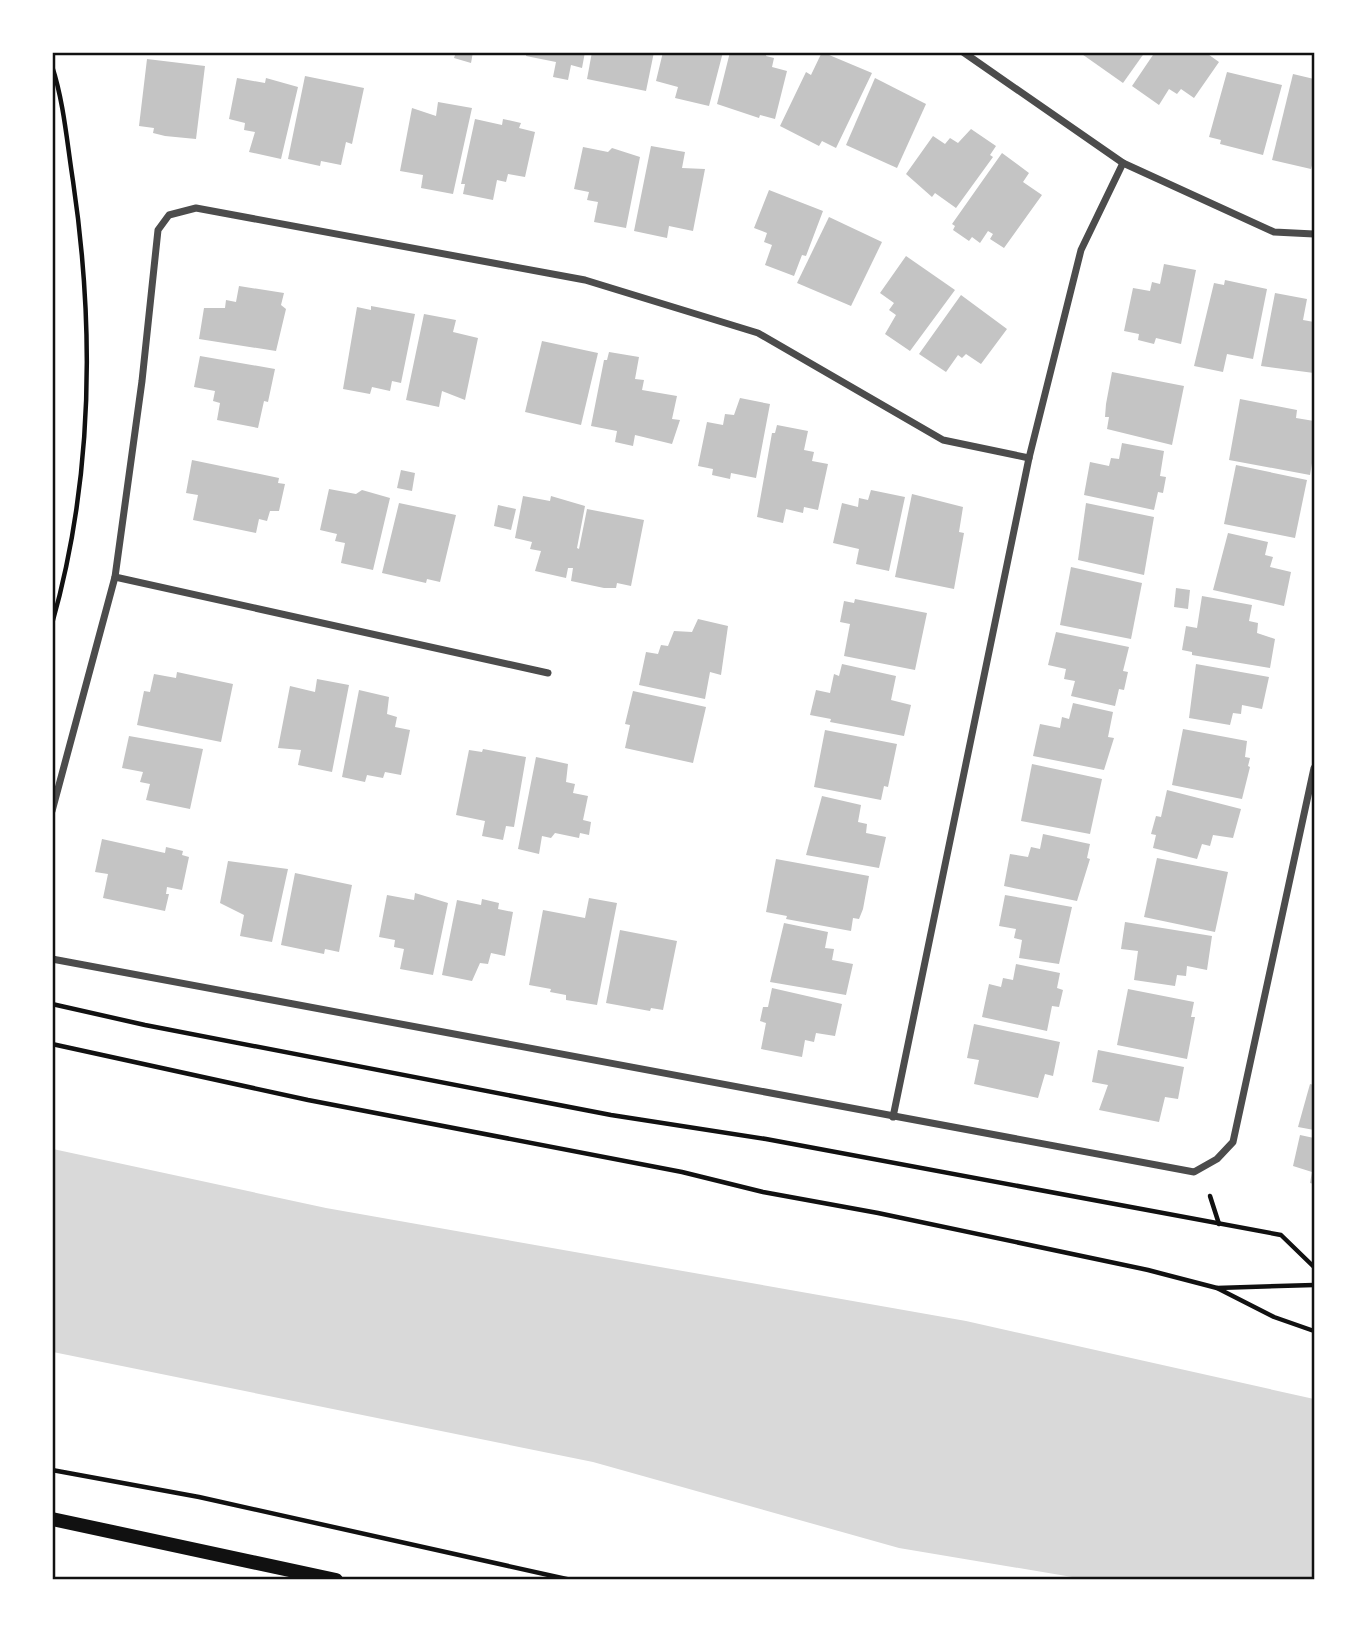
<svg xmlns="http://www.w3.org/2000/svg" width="1367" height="1632" viewBox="0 0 1367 1632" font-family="Ubuntu,sans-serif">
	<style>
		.water { fill: #d9d9d9 }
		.building { fill: #c4c4c4 }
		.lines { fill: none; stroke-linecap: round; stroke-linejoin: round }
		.path { stroke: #111; stroke-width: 4.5 }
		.minor { stroke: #4c4c4c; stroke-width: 7 }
		.secondary { stroke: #111; stroke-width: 14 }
		.neatline { fill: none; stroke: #111; stroke-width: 2.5 }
	</style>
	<rect width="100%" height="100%" fill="#fff"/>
	<polygon class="water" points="53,1149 326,1208 966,1321 1314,1399 1314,1579 1084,1579 899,1548 593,1462 53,1352"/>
	<g class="building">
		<polygon points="456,52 473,52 471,63 454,58"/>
		<polygon points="527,52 585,52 582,68 571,65 568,80 553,77 556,62 526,56"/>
		<polygon points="592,52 654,52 646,91 587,79"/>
		<polygon points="663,52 723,52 709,106 675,98 678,87 656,81"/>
		<polygon points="730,52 767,52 766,56 774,58 772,67 787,71 775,119 760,115 759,118 717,104"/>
		<polygon points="822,52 872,73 836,148 822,141 819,146 780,126 806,72 811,75"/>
		<polygon points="1079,52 1145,52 1123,83"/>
		<polygon points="1155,52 1205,52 1219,62 1194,98 1181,89 1177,94 1169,89 1159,105 1132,86"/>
		<polygon points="147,59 205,66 196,139 165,136 153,133 154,128 139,126"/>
		<polygon points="1227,72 1282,85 1263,155 1220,144 1221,140 1209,137"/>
		<polygon points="1293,74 1314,79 1314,158 1311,169 1272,160"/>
		<polygon points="305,76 364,88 352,144 346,142 341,165 321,161 320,166 288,159"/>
		<polygon points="237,78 265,83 266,78 298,87 281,159 249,152 255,132 244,130 245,123 229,119"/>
		<polygon points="875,78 926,104 897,168 846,145"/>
		<polygon points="438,102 472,108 453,194 421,188 423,175 400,171 412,108 436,116"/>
		<polygon points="475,119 502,125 503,119 521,123 519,128 535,132 525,177 508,174 506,182 497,180 493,200 463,194 465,184 461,184"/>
		<polygon points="971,129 996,146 990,155 993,157 956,208 935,193 932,197 906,174 933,136 945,144 950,138 958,143"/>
		<polygon points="651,146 685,152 682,168 705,169 693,231 669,226 667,238 634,231"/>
		<polygon points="583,147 608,152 612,148 640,157 626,228 594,222 598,202 587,200 589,192 574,189"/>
		<polygon points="1002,153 1029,173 1023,182 1042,195 1004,248 990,239 993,234 988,231 980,243 972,237 969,241 953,230 955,226 952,224"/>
		<polygon points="769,190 823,211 806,256 802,255 794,276 765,265 772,245 764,242 767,233 754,228"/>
		<polygon points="829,217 882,242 851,306 797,283"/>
		<polygon points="906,256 955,290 910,351 885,334 896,315 889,310 894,303 880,293"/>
		<polygon points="1164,264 1196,270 1181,344 1156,338 1154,344 1138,340 1139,334 1124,331 1133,288 1150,291 1152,282 1160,284"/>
		<polygon points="1225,280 1267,289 1253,359 1227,354 1223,372 1194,366 1214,283 1224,285"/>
		<polygon points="239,286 284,293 281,305 286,309 276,351 199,339 204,308 225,308 226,300 236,302"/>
		<polygon points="1275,293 1307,299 1303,320 1314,322 1314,373 1261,366"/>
		<polygon points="961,295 1007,329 981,364 966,354 962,358 958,355 946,372 919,354"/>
		<polygon points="371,306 415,314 401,383 392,381 390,391 372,387 370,394 343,389 357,307 371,310"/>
		<polygon points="424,314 456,320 453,332 478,338 465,400 442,391 439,407 406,400"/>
		<polygon points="542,341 598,353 581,425 525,412"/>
		<polygon points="609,352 639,357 635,379 644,380 642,390 677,396 672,419 680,420 672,444 635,435 633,446 615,442 617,431 591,426 604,360 607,360"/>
		<polygon points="200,356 275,369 268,402 264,401 258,428 217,420 220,403 213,401 215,391 194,387"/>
		<polygon points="1112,372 1184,386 1172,445 1107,429 1109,417 1105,417 1106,404"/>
		<polygon points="740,398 770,404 756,478 731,473 730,479 712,475 713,469 698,466 707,422 723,425 725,414 734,415"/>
		<polygon points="1240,399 1297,410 1296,418 1314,421 1314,451 1310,475 1229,460"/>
		<polygon points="777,425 808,431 804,450 814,452 812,461 828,464 818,510 804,507 803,513 786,509 783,523 757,517 772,433 775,433"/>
		<polygon points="1122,443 1164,451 1160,476 1166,477 1163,493 1158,492 1154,510 1084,495 1090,462 1109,466 1111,458 1119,459"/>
		<polygon points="192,460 279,478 278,483 285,484 279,511 270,511 267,521 259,519 256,533 193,520 198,495 186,493"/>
		<polygon points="1236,465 1307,480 1295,538 1224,524"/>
		<polygon points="401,470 415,473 412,491 397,488"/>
		<polygon points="329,489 356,494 362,490 390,498 373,570 341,563 345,543 335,541 337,534 320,530"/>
		<polygon points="871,490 905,497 889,571 856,564 859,549 833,543 842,503 858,507 859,498 868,500"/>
		<polygon points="912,494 963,507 959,532 964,533 954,589 895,577"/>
		<polygon points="523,496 550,501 551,496 585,506 577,548 579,549 587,509 644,520 631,586 617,583 616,588 604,588 571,581 573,568 568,568 566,578 535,571 541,551 530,549 532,542 515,538"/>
		<polygon points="399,503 456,515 440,582 427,579 426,583 382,573"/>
		<polygon points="1086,503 1154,517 1144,575 1078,560"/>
		<polygon points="498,505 516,509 511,530 494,526"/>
		<polygon points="1228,533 1268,542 1265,555 1273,557 1270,567 1291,572 1284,606 1213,590"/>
		<polygon points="1071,567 1142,583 1131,639 1060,625"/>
		<polygon points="1176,588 1190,590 1188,609 1174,607"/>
		<polygon points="1202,596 1252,605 1249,621 1258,623 1257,633 1275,639 1270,668 1192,655 1192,652 1182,650 1186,626 1197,628"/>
		<polygon points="855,599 927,613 915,670 844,656 850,624 840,622 844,601 854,603"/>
		<polygon points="698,619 728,626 721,675 710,672 705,699 639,685 646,652 658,654 661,645 668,646 674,631 692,632"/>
		<polygon points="1056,632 1129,647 1123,671 1128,672 1124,690 1119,689 1115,706 1071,696 1075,681 1064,679 1066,669 1048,665"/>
		<polygon points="842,664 896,676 891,700 911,705 904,736 830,722 831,719 810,715 816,690 830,693 834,674 839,676"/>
		<polygon points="1196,664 1269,677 1262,709 1242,705 1241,714 1233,713 1230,725 1189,718"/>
		<polygon points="177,672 233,684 221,742 137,725 144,691 150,692 154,674 176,678"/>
		<polygon points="317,679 349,685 332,772 298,765 301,750 278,748 290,686 315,692"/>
		<polygon points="359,690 389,697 387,714 397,717 395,727 410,730 401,775 385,772 383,778 367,775 365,782 342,777"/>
		<polygon points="633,691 706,707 693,763 625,748 630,725 625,724"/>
		<polygon points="1073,703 1113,712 1108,737 1114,738 1104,770 1033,756 1040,724 1060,728 1062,717 1069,719"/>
		<polygon points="1183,729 1247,741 1245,757 1250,758 1248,766 1250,767 1242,799 1172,785"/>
		<polygon points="825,730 897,744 888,787 884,786 881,800 814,787"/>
		<polygon points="129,736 203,749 190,809 146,800 150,784 140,782 143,772 122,768"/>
		<polygon points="483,749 526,757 514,827 506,826 503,840 482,836 485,821 456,815 469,750 482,752"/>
		<polygon points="536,757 568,764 566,782 575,784 573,793 588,796 583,820 591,822 589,835 580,833 579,838 555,833 551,838 542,836 539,854 518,849"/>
		<polygon points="1032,764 1102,779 1090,834 1021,821"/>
		<polygon points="1167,790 1241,809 1233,838 1213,835 1210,846 1202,844 1197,859 1153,848 1156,835 1151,834 1156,816 1161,817"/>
		<polygon points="822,796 861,805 858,822 867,824 866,833 886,837 879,868 806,855"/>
		<polygon points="1043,834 1090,844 1087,858 1090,859 1077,901 1004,886 1010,854 1028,857 1031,847 1040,849"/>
		<polygon points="102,839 165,853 166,847 183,851 182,855 189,857 182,890 167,887 166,894 169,894 165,911 103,898 108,874 95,872"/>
		<polygon points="1157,858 1228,872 1215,932 1144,917"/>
		<polygon points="776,859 869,876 863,909 859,919 853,918 851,931 786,919 787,916 766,912"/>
		<polygon points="228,861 288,869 272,942 240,936 244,915 220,903"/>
		<polygon points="295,873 352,885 339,952 325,949 324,954 281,945"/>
		<polygon points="415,893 448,903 433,975 400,969 404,949 394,947 395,940 379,937 387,895 414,900"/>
		<polygon points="1005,895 1072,907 1059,964 1019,958 1022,940 1014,938 1016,929 999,926"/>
		<polygon points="589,898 617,903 597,1005 566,1000 566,995 550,992 551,989 529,985 543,910 585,918"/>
		<polygon points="482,899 499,903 498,909 513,912 505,956 491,953 488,964 480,963 472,981 442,975 457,900 481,905"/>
		<polygon points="1125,922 1212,936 1207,970 1187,966 1186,976 1177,975 1175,986 1134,980 1138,951 1121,949"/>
		<polygon points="784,923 828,932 825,948 834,949 832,960 853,964 846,995 770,982"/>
		<polygon points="620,930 677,941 663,1010 651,1008 650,1011 606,1003"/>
		<polygon points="1016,964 1060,973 1057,988 1063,990 1059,1007 1052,1006 1047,1031 982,1017 989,984 1001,987 1003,978 1013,980"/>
		<polygon points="772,988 842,1004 835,1036 816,1033 814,1042 805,1040 802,1057 761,1049 766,1023 760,1021 763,1007 768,1007"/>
		<polygon points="1128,989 1194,1002 1191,1017 1195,1017 1187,1059 1117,1045"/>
		<polygon points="974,1024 1060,1042 1053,1076 1045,1074 1038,1098 974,1084 979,1060 967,1058"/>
		<polygon points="1098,1050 1184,1067 1178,1099 1165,1097 1159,1122 1099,1110 1108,1085 1092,1082"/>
		<polygon points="1310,1084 1314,1085 1314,1130 1298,1127"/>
		<polygon points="1300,1135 1314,1138 1314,1184 1310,1183 1312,1172 1293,1166"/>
	</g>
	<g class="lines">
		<g class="path">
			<path d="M52 66C64 103 67 143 73 181 95 330 93 479 52 624"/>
			<polyline points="52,1004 145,1025 611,1115 766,1139 1281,1235 1314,1267"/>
			<polyline points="52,1044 308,1100 682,1172 763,1192 878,1213 1148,1270 1217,1288 1274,1317 1314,1331"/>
			<polyline points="1210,1196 1219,1224"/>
			<polyline points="1217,1288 1314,1285"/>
			<polyline points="52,1470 199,1497 571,1580"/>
		</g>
		<g class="minor">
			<polyline points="963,52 1123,163 1274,232 1314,234"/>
			<polyline points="115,577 548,673"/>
			<polyline points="52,811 115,577 142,381 158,230 169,215 196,208 585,280 758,333 943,440 1029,458"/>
			<polyline points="52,959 1194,1172 1217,1159 1233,1142 1314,768"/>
			<polyline points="893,1117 1029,458 1081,250 1123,163"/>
		</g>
		<polyline class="secondary" points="52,1519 336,1580"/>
	</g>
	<rect width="1367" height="1632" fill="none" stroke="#ffffff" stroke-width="108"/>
	<rect x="54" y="54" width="1259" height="1524" class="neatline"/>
</svg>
